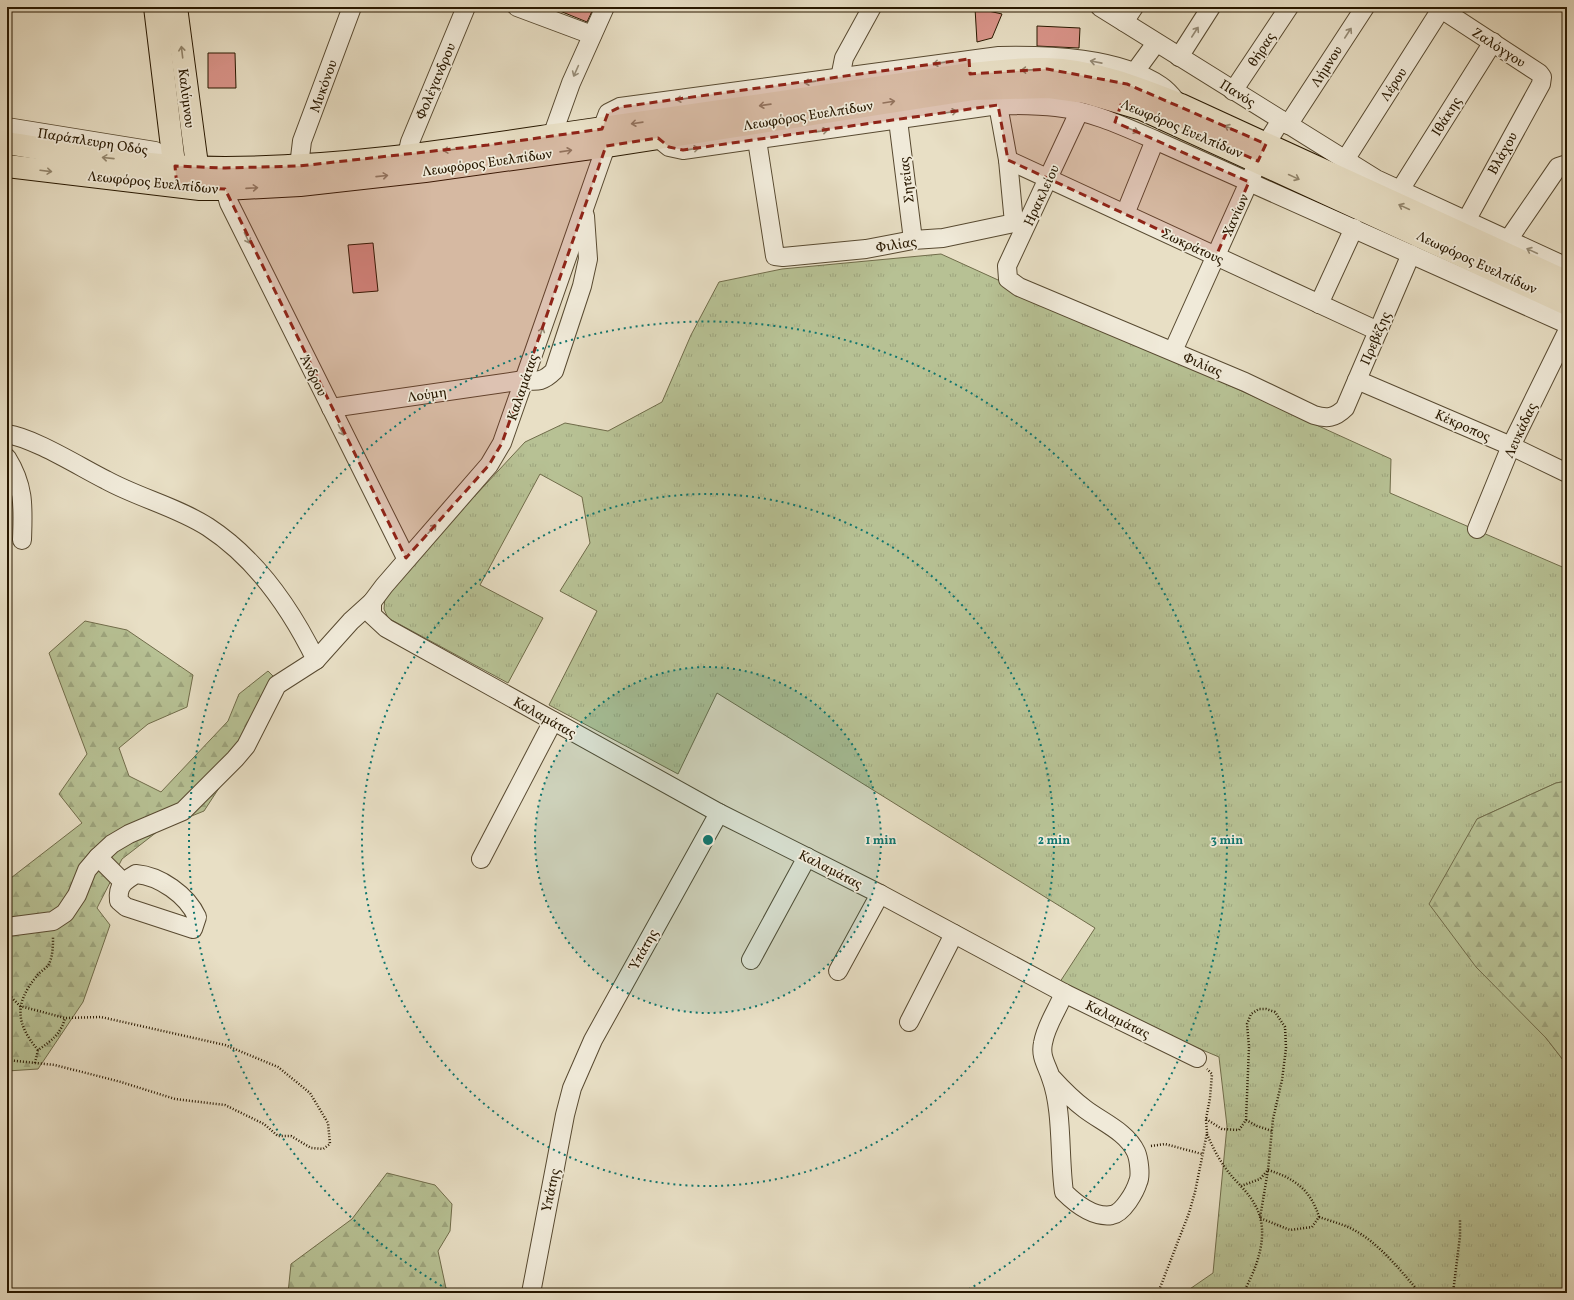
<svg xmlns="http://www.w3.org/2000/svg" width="1574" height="1300" viewBox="0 0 1574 1300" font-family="Vollkorn,serif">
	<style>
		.grass { fill: url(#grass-tufts); stroke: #706c4a }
		.forest { fill: url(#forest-firs); stroke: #706c4a }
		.building { fill: #da948a; stroke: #281800 }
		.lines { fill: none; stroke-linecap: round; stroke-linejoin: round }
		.minor-casing { stroke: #584a31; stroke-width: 20 }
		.major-casing { stroke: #281800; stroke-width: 24 }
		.path { stroke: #281800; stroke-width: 2.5; stroke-dasharray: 1 2; stroke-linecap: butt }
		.minor { stroke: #f0ead9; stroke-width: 18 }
		.major { stroke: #e8dfc5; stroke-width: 22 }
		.oneway { stroke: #968c77 }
		.oneway2 { stroke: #92856c }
		.marked { fill: #8f2418; fill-opacity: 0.2; stroke: #8f2418; stroke-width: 3; stroke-dasharray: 8 5; stroke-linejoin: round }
		.ring { fill: none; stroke: #0f766e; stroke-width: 2; stroke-dasharray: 2 4 }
		.labels { text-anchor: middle; stroke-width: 3.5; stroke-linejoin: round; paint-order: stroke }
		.street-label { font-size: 14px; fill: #281800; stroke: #f0ead9 }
		.centre { fill: #0f766e; stroke: #f0ead9; stroke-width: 2 }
		.ring-label { font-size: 12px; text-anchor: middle; font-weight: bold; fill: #0f766e; stroke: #f0ead9; stroke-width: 3.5; stroke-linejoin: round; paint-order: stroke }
	</style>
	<defs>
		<pattern id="grass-tufts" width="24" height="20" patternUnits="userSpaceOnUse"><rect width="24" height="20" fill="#b7c194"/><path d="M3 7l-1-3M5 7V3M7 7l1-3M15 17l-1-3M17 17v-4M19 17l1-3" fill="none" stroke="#9da57e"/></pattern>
		<pattern id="forest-firs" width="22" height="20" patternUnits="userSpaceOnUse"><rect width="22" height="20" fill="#b7c194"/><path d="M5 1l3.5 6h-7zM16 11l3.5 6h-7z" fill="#9da57e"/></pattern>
	</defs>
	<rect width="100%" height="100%" fill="#e8dfc5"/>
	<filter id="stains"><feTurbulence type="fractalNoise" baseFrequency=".005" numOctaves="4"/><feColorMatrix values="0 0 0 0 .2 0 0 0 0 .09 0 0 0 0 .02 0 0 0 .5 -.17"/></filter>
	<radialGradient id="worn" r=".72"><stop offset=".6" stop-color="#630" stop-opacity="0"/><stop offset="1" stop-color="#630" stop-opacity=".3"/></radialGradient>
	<polygon class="grass" points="941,254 1391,459 1390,493 1567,569 1567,781 1556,783 1477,819 1546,1038 1567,1065 1567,1293 1184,1293 1213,1273 1227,1126 1219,1057 1056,988 1095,928 717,693 678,774 549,705 597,611 560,591 590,543 582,497 540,474 480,585 543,618 508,683 388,618 384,609 385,597 406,570 525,442 565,423 608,431 662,402 691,335 719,282 782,269"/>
	<g class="forest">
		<polygon points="85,621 127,630 193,675 187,707 148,724 119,748 129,776 161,792 228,721 239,694 268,671 277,680 274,704 204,811 162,828 122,859 97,908 110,925 83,1002 38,1069 7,1071 7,881 82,823 59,794 87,754 49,653"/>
		<polygon points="1567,781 1567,1065 1546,1038 1476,967 1429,904 1477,819 1556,783"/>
		<polygon points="387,1173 435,1185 452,1204 450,1231 438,1251 447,1293 288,1293 291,1264 352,1219"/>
	</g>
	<g class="building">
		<polygon points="550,7 594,7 587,22"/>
		<polygon points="975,8 1002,14 992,38 977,42"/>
		<polygon points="1037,26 1080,28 1079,48 1037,46"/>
		<polygon points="208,53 235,53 236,88 208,88"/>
		<polygon points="373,243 378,291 353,293 348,245"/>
	</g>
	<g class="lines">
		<g class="minor-casing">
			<g id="minor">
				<polyline points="517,7 592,35"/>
				<polyline points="1100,7 1376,179 1567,267"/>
				<polyline points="1438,7 1539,73 1542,77 1541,84 1461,230"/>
				<polyline points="1124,22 1134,7"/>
				<polyline points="1179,57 1211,7"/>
				<polyline points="1134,73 1156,43"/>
				<polyline points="840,78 844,58 872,7"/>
				<polyline points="1233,91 1289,7"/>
				<path d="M1079 112 1007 266 1008 279 1019 287 1245 382 1314 415C1327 419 1335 418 1345 408L1411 254"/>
				<polyline points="898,120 913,240"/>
				<polyline points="1288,125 1365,7"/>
				<polyline points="7,127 155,151 175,166"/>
				<path d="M602 129 608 113 620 107 999 56C1049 55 1118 57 1161 86 1167 90 1172 96 1176 101"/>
				<polyline points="552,136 571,83 605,7"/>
				<path d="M658 138 669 147 683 150 998 105C1017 105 1037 105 1056 107 1091 111 1123 126 1155 140L1567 324"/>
				<polyline points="757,140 775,256 783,257 866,249 913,240 943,238 1014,223 1008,160 998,105"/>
				<polyline points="606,146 502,443 489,465 384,586 372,602 372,615 386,628 719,813 880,894 1064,993 1197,1058"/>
				<polyline points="407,155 410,142 466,7"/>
				<polyline points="1008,160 1378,331"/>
				<polyline points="1345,160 1441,9"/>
				<polyline points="299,166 302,141 352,7"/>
				<polyline points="225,189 229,203 406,558"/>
				<polyline points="1400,190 1493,42"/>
				<polyline points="1125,214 1155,140"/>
				<polyline points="1508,240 1558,167 1567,164"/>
				<polyline points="1319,304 1354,228"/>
				<polyline points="1173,351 1266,144 1281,120"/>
				<polyline points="1357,380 1511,446 1567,473"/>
				<path d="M331 408 524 380C538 382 544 381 554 371L582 286 588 259 585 216"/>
				<path d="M7 434C34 438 80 467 106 480 139 498 177 507 208 527 257 559 291 609 316 660"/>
				<path d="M7 458C25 487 23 508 22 540"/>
				<polyline points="1477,529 1511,446 1567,332"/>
				<polyline points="98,857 112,844 129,834 183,811 235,759 246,746 277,685 316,660 351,621 372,602"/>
				<polyline points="481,859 553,721"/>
				<path d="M136 874C160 876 187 895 197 917L193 929 126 907 119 901C117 886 124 881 136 874Z"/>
				<polyline points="7,927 53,921 65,913 77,895 87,870 98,857 123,882"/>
				<polyline points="751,960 807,857"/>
				<polyline points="838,971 880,894"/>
				<polyline points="909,1022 954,934"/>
				<path d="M1052 1078C1062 1089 1073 1100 1085 1109 1102 1122 1127 1132 1136 1152 1139 1159 1141 1176 1138 1182 1135 1192 1123 1213 1112 1215 1093 1218 1076 1204 1064 1192 1059 1158 1063 1110 1051 1078 1047 1065 1040 1057 1043 1043 1046 1025 1058 1009 1064 993"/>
				<polyline points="531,1293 565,1115 572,1088 593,1040 719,813"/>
			</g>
		</g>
		<g class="major-casing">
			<g id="major">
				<polyline points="155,7 176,180"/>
				<polyline points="176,7 199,180"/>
				<path d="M7 143C79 155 152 168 225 168 335 168 446 151 555 135 693 115 832 95 970 74 995 72 1021 68 1046 69 1093 70 1138 88 1181 105L1567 282"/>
				<polyline points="7,166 200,189 225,189 300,185 425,171 606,146 974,89 1049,87 1085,92 1142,109 1567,304"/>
			</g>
		</g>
		<g class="path">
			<polyline points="7,993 20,1006 65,1018 101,1017 225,1045 278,1067 310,1093 328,1123 330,1144 323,1149 311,1148 291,1136 278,1136 264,1124 225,1105 175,1099 121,1082 55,1065 7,1060"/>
			<path d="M38 1050C16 1024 14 1004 36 977 39 972 46 969 49 964 53 955 53 946 53 936"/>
			<path d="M35 1063 38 1050C51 1041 61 1034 65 1018"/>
			<polyline points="1206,1119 1222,1129 1239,1130 1246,1120 1249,1047 1247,1024 1251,1014 1259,1009 1266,1009 1275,1012 1285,1027 1286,1048 1282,1080 1273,1119 1268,1170 1260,1179 1241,1186"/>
			<polyline points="1246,1120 1257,1126 1272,1131"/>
			<path d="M1207 1134C1213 1148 1220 1162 1230 1174 1238 1184 1249 1193 1255 1205 1271 1232 1257 1268 1243 1293"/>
			<polyline points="1151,1146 1165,1144 1202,1154"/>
			<path d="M1268 1170C1294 1178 1311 1190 1319 1217L1312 1227 1290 1230 1260 1218Z"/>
			<path d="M1319 1217C1328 1220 1338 1223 1348 1227 1377 1240 1399 1269 1420 1293"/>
			<polyline points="1158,1293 1189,1213 1195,1192 1207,1133 1206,1119 1210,1098 1212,1074 1207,1069"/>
			<polyline points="1453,1293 1460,1236 1460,1219"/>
		</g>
		<use href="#minor" class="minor"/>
		<use href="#major" class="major"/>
	</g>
	<defs><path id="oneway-shaft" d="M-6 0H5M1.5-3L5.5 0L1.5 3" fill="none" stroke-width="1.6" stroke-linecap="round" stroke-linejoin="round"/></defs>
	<g class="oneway">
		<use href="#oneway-shaft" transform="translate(1195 32) rotate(-57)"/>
		<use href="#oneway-shaft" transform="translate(1348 33) rotate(-57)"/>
		<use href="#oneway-shaft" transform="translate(1096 62) rotate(-169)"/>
		<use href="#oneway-shaft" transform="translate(939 63) rotate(172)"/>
		<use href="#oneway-shaft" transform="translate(576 71) rotate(114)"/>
		<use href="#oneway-shaft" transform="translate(810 82) rotate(172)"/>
		<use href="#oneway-shaft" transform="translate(682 99) rotate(172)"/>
		<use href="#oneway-shaft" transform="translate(951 112) rotate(-9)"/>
		<use href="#oneway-shaft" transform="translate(1133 130) rotate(23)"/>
		<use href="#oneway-shaft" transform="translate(822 131) rotate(-8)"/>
		<use href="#oneway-shaft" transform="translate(693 149) rotate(-8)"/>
		<use href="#oneway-shaft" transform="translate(247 238) rotate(64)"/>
		<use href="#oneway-shaft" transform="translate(1532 251) rotate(-155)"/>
		<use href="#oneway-shaft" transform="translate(541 333) rotate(-71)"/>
		<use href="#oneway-shaft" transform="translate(341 430) rotate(63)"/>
		<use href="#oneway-shaft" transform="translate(432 529) rotate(-48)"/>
	</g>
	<g class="oneway2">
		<use href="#oneway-shaft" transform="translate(182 52) rotate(-97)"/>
		<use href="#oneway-shaft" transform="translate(1027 70) rotate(178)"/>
		<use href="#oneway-shaft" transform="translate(889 102) rotate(-9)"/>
		<use href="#oneway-shaft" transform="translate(765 105) rotate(172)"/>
		<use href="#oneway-shaft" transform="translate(637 123) rotate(172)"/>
		<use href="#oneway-shaft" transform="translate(1230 128) rotate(-155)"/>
		<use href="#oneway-shaft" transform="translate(449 150) rotate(173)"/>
		<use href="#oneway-shaft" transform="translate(566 151) rotate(-8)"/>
		<use href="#oneway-shaft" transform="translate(108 158) rotate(-174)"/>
		<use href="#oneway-shaft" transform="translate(46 171) rotate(7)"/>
		<use href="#oneway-shaft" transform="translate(382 176) rotate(-6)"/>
		<use href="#oneway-shaft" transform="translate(1294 177) rotate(25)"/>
		<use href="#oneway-shaft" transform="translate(252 188) rotate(-4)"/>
		<use href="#oneway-shaft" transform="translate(1404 207) rotate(-155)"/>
	</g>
	<path class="marked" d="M969 59 970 74 1047 69 1127 84 1266 144 1258 161 1122 102 1115 122 1249 182 1216 256 1008 160 998 105 683 150 669 147 658 138 606 146 502 443 489 465 406 558 225 189 177 187 175 166 225 168 299 166 488 145 602 129 608 113 620 107Z"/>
	<circle cx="708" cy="840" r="173" fill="#0f766e" fill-opacity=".12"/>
	<g class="ring">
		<circle cx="708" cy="840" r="173"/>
		<circle cx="708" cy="840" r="346"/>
		<path d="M452 1292A519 519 0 1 1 964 1292"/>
	</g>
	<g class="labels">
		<g class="street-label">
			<text transform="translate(1499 47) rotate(33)" y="5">Ζαλόγγου</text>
			<text transform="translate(1261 49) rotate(-57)" y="5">θήρας</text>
			<text transform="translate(1326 66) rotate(-57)" y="5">Λήμνου</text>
			<text transform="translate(435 81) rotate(-67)" y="5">Φολέγανδρου</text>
			<text transform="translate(1393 84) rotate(-57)" y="5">Λέρου</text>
			<text transform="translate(323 86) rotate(-70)" y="5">Μυκόνου</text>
			<text transform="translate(1238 93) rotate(32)" y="5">Πανός</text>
			<text transform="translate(187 98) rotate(83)" y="5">Καλύμνου</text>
			<text transform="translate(808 115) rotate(-9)" y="5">Λεωφόρος Ευελπίδων</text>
			<text transform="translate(1446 116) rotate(-58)" y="5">Ιθάκης</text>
			<text transform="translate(1182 128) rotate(23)" y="5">Λεωφόρος Ευελπίδων</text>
			<text transform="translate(93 141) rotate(9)" y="5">Παράπλευρη Οδός</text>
			<text transform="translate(1502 153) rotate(-61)" y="5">Βλάχου</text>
			<text transform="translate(487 162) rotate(-8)" y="5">Λεωφόρος Ευελπίδων</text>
			<text transform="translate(906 180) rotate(-97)" y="5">Σητείας</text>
			<text transform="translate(153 182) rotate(6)" y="5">Λεωφόρος Ευελπίδων</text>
			<text transform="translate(1041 195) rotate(-65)" y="5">Ηρακλείου</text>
			<text transform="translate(1235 215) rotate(-66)" y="5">Χανίων</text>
			<text transform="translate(896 244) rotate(-9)" y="5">Φιλίας</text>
			<text transform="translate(1193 246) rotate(25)" y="5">Σωκράτους</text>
			<text transform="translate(1477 262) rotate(25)" y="5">Λεωφόρος Ευελπίδων</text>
			<text transform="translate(1375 338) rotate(-67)" y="5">Πρεβέζης</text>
			<text transform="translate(1203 364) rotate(23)" y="5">Φιλίας</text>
			<text transform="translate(314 375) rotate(64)" y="5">Άνδρου</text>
			<text transform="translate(522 387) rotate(-71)" y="5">Καλαμάτας</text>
			<text transform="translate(427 394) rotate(-8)" y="5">Λούμη</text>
			<text transform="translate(1463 425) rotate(24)" y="5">Κέκροπος</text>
			<text transform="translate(1520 430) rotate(-65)" y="5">Λευκάδας</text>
			<text transform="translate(545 717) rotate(29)" y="5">Καλαμάτας</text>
			<text transform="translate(831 869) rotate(27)" y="5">Καλαμάτας</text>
			<text transform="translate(643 949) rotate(-61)" y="5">Ύπάτης</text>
			<text transform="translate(1118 1019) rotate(26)" y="5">Καλαμάτας</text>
			<text transform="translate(550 1190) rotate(-78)" y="5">Υπάτης</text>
		</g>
	</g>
	<circle cx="708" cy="840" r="6" class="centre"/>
	<g class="ring-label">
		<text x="881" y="844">1 min</text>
		<text x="1054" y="844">2 min</text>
		<text x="1227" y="844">3 min</text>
	</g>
	<rect width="1574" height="1300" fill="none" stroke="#e8dfc5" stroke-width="24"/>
	<rect x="8" y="8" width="1558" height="1284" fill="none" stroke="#281800" stroke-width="2"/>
	<rect x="12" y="12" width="1550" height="1276" fill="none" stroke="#281800"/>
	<rect width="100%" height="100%" filter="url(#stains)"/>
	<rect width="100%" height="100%" fill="url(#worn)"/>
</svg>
